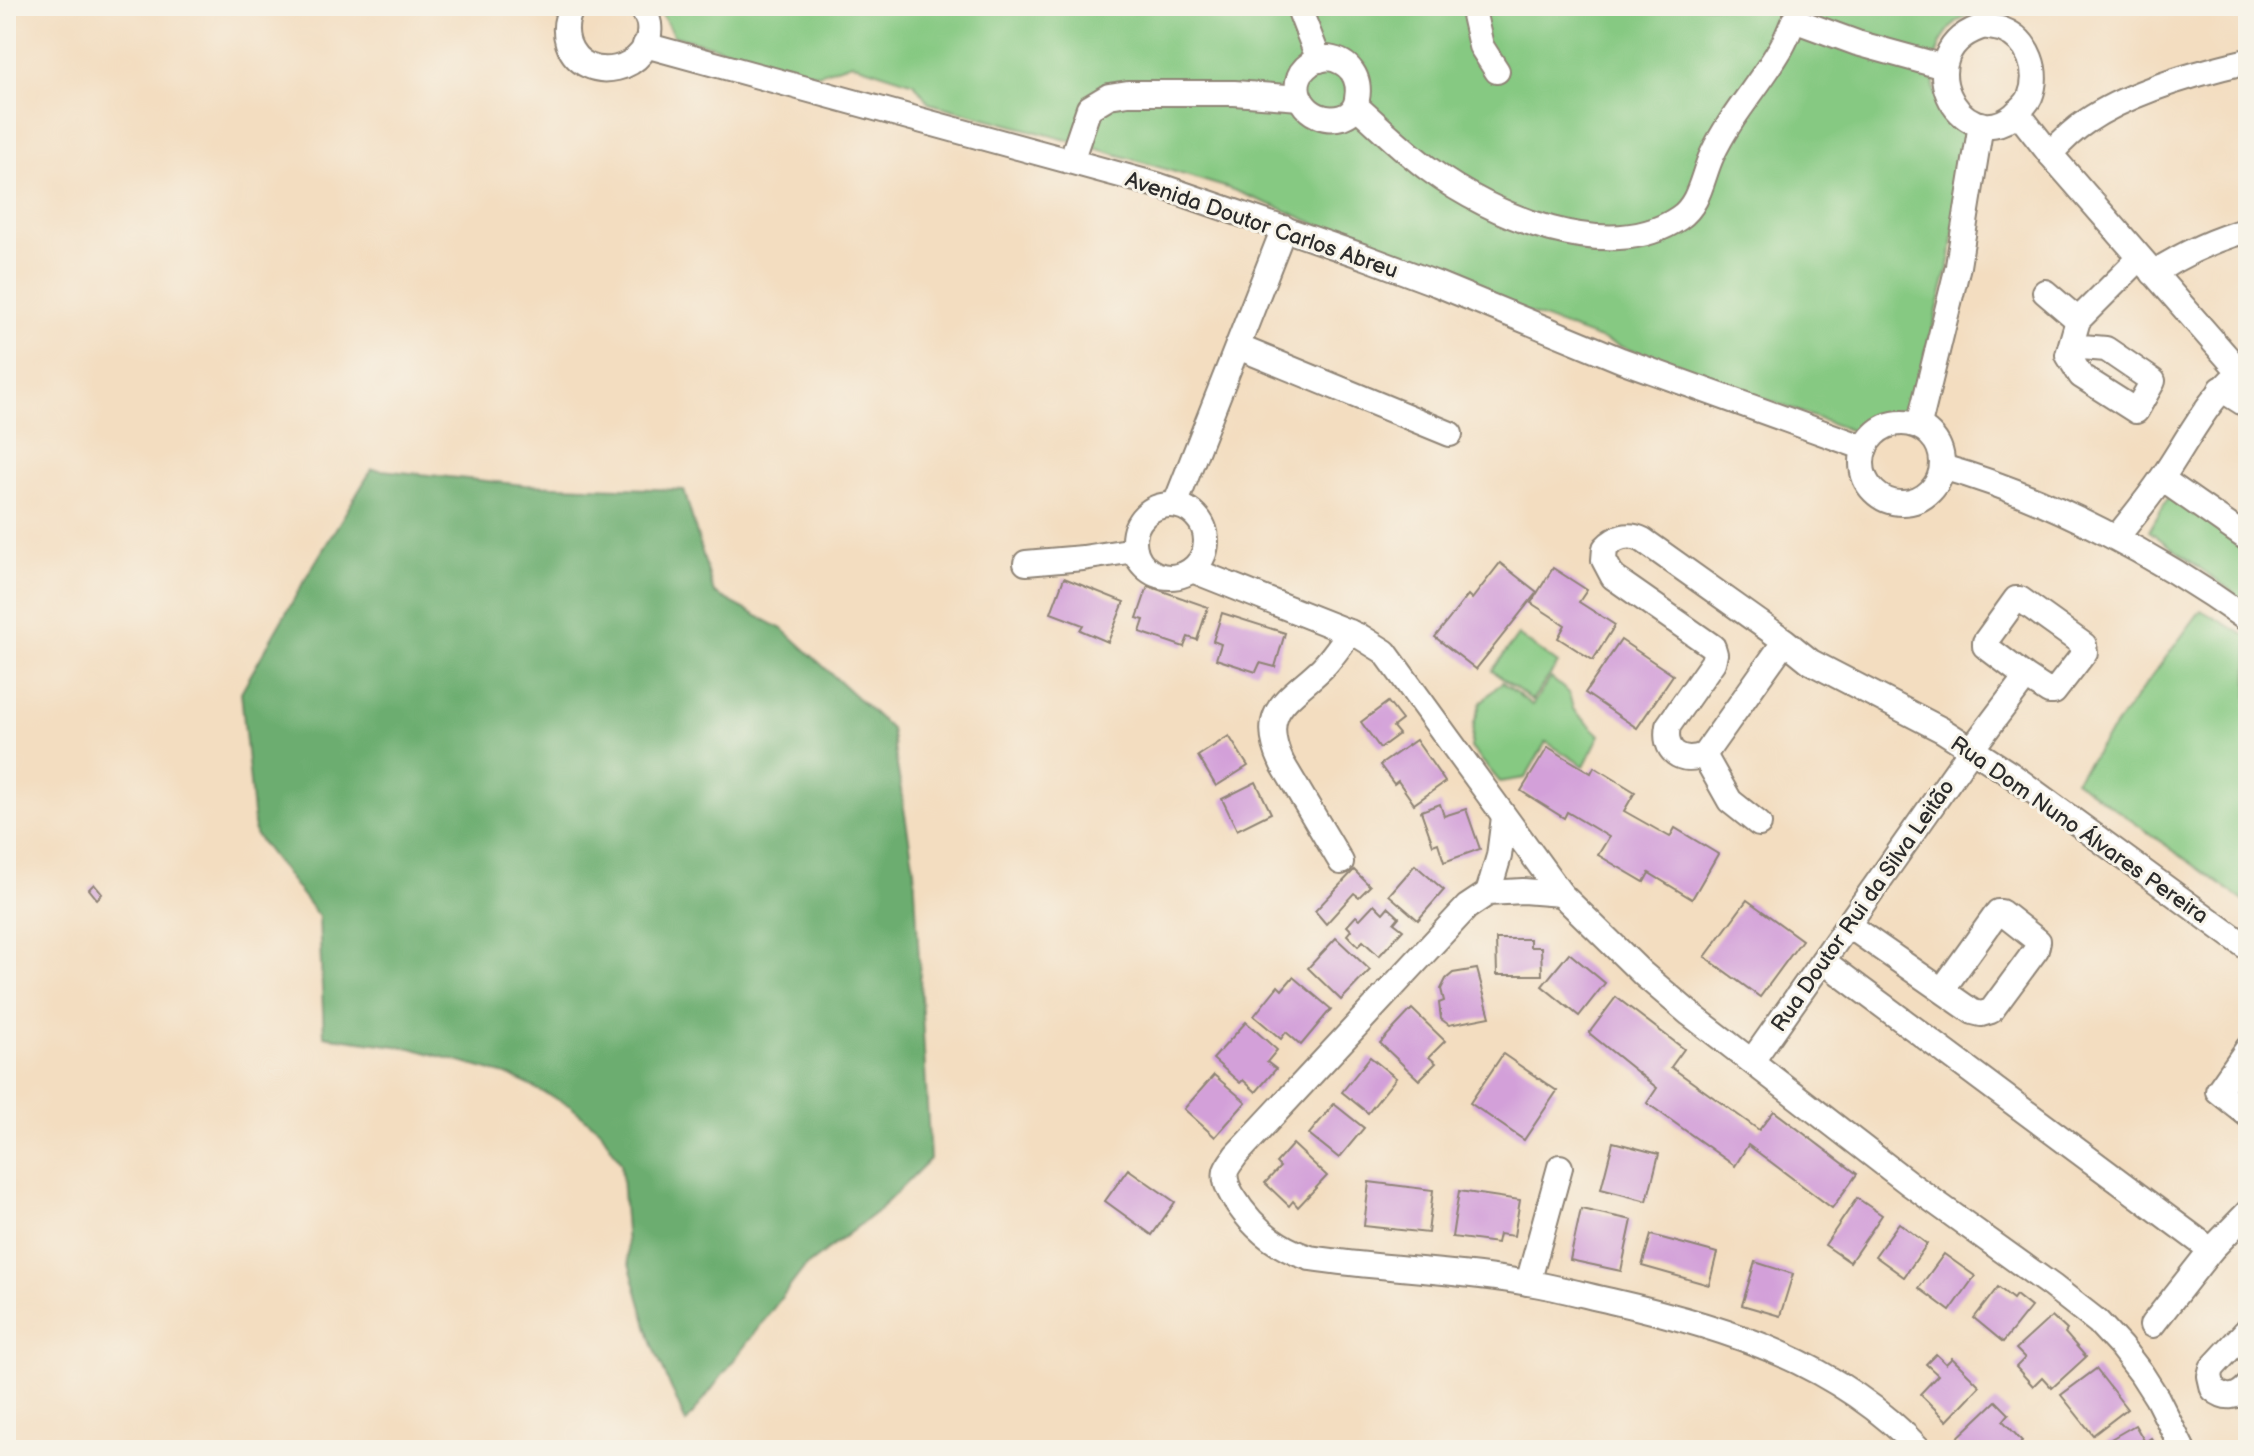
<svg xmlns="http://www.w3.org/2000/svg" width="2254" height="1456" viewBox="0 0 2254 1456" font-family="'Balsamiq Sans',sans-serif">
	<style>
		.green { fill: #86c982; stroke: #587a56; stroke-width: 2 }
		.forest { fill: #6cad70; stroke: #4c6c4e; stroke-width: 2 }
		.building { fill: #d3a0d9 }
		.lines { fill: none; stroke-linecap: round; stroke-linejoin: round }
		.street-casing { stroke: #8f8476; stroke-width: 28 }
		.street { stroke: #fff; stroke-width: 24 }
		.labels { text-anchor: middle; stroke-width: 6; stroke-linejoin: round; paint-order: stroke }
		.street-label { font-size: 22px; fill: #2b2b2b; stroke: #f7f3e8 }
	</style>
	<rect width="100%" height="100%" fill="#f7f3e8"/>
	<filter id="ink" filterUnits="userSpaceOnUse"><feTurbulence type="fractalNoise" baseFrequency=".0125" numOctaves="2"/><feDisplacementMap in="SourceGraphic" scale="16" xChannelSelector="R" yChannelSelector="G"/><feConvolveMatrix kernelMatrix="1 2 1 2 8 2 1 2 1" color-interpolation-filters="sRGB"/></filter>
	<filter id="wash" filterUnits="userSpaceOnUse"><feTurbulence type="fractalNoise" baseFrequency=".006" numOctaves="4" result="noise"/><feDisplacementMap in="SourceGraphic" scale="32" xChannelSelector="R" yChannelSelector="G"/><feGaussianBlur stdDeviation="1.8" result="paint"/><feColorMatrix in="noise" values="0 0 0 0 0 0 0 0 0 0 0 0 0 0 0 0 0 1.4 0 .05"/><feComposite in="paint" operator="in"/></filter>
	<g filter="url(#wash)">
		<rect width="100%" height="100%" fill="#f3ddc0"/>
		<g class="green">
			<path d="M657 6H1978V10C1970 14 1962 17 1955 23 1927 50 1922 111 1965 127L1951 257 1913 403 1873 430 1852 431 1471 292 1282 209 1228 188 1082 144 929 103 914 83 852 63 818 74 674 36Z"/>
			<polygon points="2171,493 2248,546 2248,603 2149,531"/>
			<polygon points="2201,610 2248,637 2248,904 2075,780"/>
			<polygon points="1518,635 1558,664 1532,700 1492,671"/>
			<polygon points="1551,678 1569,693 1573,709 1600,735 1584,766 1546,742 1525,778 1500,782 1471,748 1474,723 1481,702 1502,682 1532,705"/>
		</g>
		<polygon class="forest" points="372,469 525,485 684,490 714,593 784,630 891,729 914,869 930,1159 879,1210 804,1268 686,1423 652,1343 628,1260 621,1163 601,1131 569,1105 513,1077 411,1048 324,1036 319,917 255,834 241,692 307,576"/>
		<g id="blocks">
			<g class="building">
				<polygon points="1500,563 1537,592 1476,669 1435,637 1468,595 1472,599"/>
				<polygon points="1553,568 1587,590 1579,602 1615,625 1593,660 1558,638 1565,625 1531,603"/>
				<polygon points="1064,578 1124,602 1108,642 1080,630 1083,625 1051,613"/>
				<polygon points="1148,586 1208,607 1197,640 1188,637 1184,647 1140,632 1144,620 1137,618"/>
				<polygon points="1222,613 1285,633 1275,667 1260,663 1256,672 1216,659 1221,644 1213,641"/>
				<polygon points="1621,640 1673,675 1637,728 1585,693"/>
				<polygon points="1388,702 1402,720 1393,727 1399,734 1380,748 1361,722"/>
				<polygon points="1229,736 1248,766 1216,786 1198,756"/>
				<polygon points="1416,740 1445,782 1414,804 1398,781 1394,784 1380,765"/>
				<polygon points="1548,747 1591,773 1594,767 1635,792 1624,811 1670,837 1675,828 1718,854 1692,899 1649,873 1644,882 1598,855 1609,837 1567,812 1564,818 1521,791"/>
				<polygon points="1256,782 1271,813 1237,830 1222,799"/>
				<polygon points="1440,804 1444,816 1466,809 1480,849 1444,862 1438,843 1433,845 1421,811"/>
				<polygon points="1415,865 1444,890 1418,920 1389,895"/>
				<polygon points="1354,870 1370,886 1359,897 1354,893 1326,924 1315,911"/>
				<polygon points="94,884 102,894 97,899 89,889"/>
				<polygon points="1747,900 1802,940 1760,997 1705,957"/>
				<polygon points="1374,904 1383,913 1388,907 1399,917 1394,923 1403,930 1379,956 1363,941 1358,946 1347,935 1351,930 1347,926 1356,916 1360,919"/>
				<polygon points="1336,938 1370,970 1341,1000 1308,968"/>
				<polygon points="1496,939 1530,939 1530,947 1541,947 1542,975 1497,975"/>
				<polygon points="1569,953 1605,983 1579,1016 1542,986"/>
				<polygon points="1477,969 1490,1017 1449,1025 1441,1019 1439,1003 1444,1001 1441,989 1446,979 1453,973"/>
				<polygon points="1293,977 1331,1009 1301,1045 1286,1032 1281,1039 1254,1016 1278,986 1282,990"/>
				<polygon points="1616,997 1684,1049 1671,1067 1759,1130 1774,1111 1857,1174 1832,1208 1748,1145 1735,1166 1647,1103 1657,1088 1589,1033"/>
				<polygon points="1412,1009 1445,1041 1429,1057 1436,1063 1419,1080 1380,1043"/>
				<polygon points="1246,1022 1277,1050 1267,1062 1276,1069 1256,1092 1243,1080 1240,1083 1213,1059"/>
				<polygon points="1503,1054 1557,1091 1524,1140 1470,1103"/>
				<polygon points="1370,1057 1396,1078 1368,1113 1342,1092"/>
				<polygon points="1214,1075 1246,1102 1215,1137 1184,1109"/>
				<polygon points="1334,1104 1364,1128 1339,1158 1309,1134"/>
				<polygon points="1613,1142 1659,1154 1647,1201 1601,1189"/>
				<polygon points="1293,1144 1327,1176 1298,1207 1293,1201 1289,1206 1265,1183 1280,1167 1276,1163"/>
				<polygon points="1128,1169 1175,1202 1152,1235 1105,1201"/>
				<polygon points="1369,1182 1433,1190 1428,1233 1364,1226"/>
				<polygon points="1459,1191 1520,1200 1514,1236 1499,1234 1497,1243 1452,1237"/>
				<polygon points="1857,1198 1882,1215 1850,1262 1825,1245"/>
				<polygon points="1581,1209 1632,1220 1621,1271 1570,1260"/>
				<polygon points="1899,1223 1927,1244 1904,1277 1875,1256"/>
				<polygon points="1651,1235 1717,1253 1709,1285 1642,1266"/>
				<polygon points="1944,1254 1975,1276 1950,1311 1919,1288"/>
				<polygon points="1755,1262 1793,1274 1780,1316 1742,1305"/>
				<polygon points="1998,1287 2013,1299 2016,1295 2031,1307 2003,1342 1974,1318"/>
				<polygon points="2052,1316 2067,1330 2065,1333 2086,1357 2052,1388 2042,1377 2033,1386 2016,1367 2025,1358 2016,1349"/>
				<polygon points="1936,1354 1946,1364 1952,1358 1980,1386 1947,1421 1920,1394 1938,1375 1926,1364"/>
				<polygon points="2096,1369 2127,1409 2093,1435 2061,1395"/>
				<polygon points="1996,1401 2009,1414 2003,1421 2022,1441 2013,1450 1962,1450 1954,1441"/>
				<polygon points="2135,1425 2145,1442 2151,1438 2158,1450 2092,1450"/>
			</g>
		</g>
	</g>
	<g filter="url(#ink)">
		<use href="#blocks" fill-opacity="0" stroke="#8f8476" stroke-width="2"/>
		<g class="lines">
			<g class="street-casing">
				<g id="street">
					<path d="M573 6C566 17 564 30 568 43 584 88 655 71 649 24 648 18 644 11 641 6"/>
					<polyline points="1298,6 1319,60"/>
					<polyline points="1472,6 1481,46 1497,71"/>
					<path d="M1985 26C1991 28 1998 28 2003 30 2029 40 2040 72 2030 97 2027 104 2020 110 2014 115 1961 159 1903 49 1985 26Z"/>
					<polyline points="645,45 1157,185 1365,257 1437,284 1621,360 1865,448"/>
					<path d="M1328 58C1350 61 1361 78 1357 99 1356 108 1351 114 1342 117 1307 127 1281 84 1310 64 1315 60 1323 59 1328 58Z"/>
					<path d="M1356 106C1380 127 1404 151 1430 170 1490 215 1609 266 1679 218 1700 204 1702 176 1712 155 1729 118 1757 88 1778 53 1785 43 1789 31 1794 20L1857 43 1944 67"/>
					<polyline points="2017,112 2050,154"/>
					<polyline points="1071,161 1089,108 1109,96 1128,93 1234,93 1300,98"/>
					<path d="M2153 273C2183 254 2214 239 2248 230"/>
					<polyline points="2045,292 2078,320"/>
					<polyline points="2072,343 2082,347 2106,349 2153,381 2136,411 2081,376 2068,355 2078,320 2139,259"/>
					<polyline points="1238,347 1450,434"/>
					<path d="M2240 372 2050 154C2061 142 2073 130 2087 121 2131 91 2196 73 2248 61"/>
					<polyline points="2221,389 2248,406"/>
					<circle cx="1902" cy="463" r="40"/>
					<polyline points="1919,425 1958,266 1981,124"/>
					<path d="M1942 467C2050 497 2158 556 2248 620"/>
					<polyline points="2162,479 2248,539"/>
					<circle cx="1170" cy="541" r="36"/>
					<polyline points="1175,505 1284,228"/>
					<path d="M2117 537C2132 518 2148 499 2162 478 2189 439 2209 394 2248 366"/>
					<polyline points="1026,563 1083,558 1135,550"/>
					<polyline points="1192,570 1361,637 1385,652 1561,894 1643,974 1690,1014 1910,1184 2052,1286 2098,1322 2121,1347 2141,1373 2157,1398 2183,1450"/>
					<path d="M1785 641 1704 755C1680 764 1663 751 1668 726L1713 662 1715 654 1713 647 1613 577 1604 560 1605 548C1616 536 1629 533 1643 540L1785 641 1811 662 1942 730 2010 774 2248 948"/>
					<polyline points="1704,755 1730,801 1759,824"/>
					<path d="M1341 862 1282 763C1257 710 1289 700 1322 668 1333 657 1341 644 1350 632"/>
					<polyline points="1488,893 1499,856 1504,817"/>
					<path d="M1561 894 1523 891 1488 893 1467 907 1236 1155C1233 1160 1228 1165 1226 1171 1224 1180 1228 1188 1232 1195 1250 1225 1276 1248 1310 1258 1382 1269 1456 1270 1528 1283 1556 1287 1584 1295 1611 1301 1725 1327 1838 1362 1920 1450"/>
					<polyline points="1848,925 1973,1012 1981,1014 1991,1011 2036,950 2038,941 2001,912 1998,912 1942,990"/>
					<polyline points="1823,961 2211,1250 2248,1212"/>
					<polyline points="2248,1048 2218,1091 2248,1115"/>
					<polyline points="1752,1061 1971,750 2026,677 2049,692 2054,692 2085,652 2084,645 2020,599 2016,599 1985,642 1985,646 2026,677"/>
					<polyline points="1528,1283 1560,1167"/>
					<polyline points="2152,1325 2211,1250"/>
					<path d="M2248 1329 2212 1368 2210 1376 2213 1389C2226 1400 2237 1398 2248 1386"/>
				</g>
			</g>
			<use href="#street" class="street"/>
		</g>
	</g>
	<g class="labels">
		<g class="street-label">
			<text transform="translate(1262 224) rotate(19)" y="8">Avenida Doutor Carlos Abreu</text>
			<text transform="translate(2080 829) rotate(35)" y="8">Rua Dom Nuno Álvares Pereira</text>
			<text transform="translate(1862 905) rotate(-55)" y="8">Rua Doutor Rui da Silva Leitão</text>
		</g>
	</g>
	<rect width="2254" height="1456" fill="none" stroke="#f7f3e8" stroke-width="32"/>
</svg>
